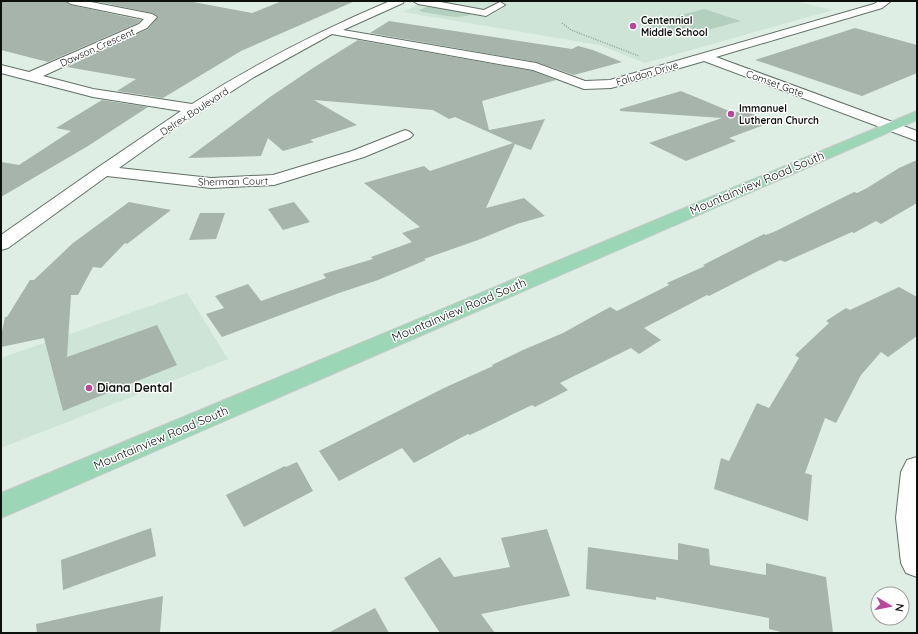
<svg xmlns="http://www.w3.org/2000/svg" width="918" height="634" viewBox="0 0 918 634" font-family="Quicksand,sans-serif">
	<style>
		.built { fill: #cee4d6 }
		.green { fill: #b3cfbe }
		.building { fill: #a6b4ab }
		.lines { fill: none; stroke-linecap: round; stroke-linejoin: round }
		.minor-casing { stroke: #627067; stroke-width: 2 }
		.major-casing { stroke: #cacbca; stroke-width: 2 }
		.path { stroke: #939e98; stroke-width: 1.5; stroke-dasharray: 1 1.5; stroke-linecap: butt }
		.minor { fill: #fff; fill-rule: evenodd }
		.major { fill: #9bd6b7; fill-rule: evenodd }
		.poi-dot { fill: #bb469e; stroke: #fff; stroke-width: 1.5 }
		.labels { text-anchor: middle; stroke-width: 3; stroke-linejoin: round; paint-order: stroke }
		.far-poi-label { font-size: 10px; font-weight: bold; fill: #0c110e; stroke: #fff; text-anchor: start }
		.far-street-label { font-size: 10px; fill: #0c110e; stroke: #fff }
		.street-label { font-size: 12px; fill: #0c110e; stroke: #fff }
		.poi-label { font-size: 12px; font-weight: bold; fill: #0c110e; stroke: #fff; text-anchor: start }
	</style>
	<rect width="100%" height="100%" fill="#dfeee5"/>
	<g class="built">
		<polygon points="426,1 794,1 833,10 645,63 599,45 403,12"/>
		<polygon points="187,293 228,359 1,448 1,358"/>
	</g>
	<g class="green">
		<path d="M434 6 474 13C459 21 439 14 422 12L419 10 427 7Z"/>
		<polygon points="704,9 741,21 681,37 644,25"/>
	</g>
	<g class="building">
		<polygon points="1,1 65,1 71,5 141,20 138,23 48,62 1,50"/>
		<polygon points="94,1 188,1 252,13 282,1 355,1 241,51 163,98 117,91 136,79 67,67 148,29 158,17 152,13"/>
		<polygon points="389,21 572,49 578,46 593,50 622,62 574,75 536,62 370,33"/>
		<polygon points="855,28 917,45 917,73 862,96 755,60"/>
		<polygon points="358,40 533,71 556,80 482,101 489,130 545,119 531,150 515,144 486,208 524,198 545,216 517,224 478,240 424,259 426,260 378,280 339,293 222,337 206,314 224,308 215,296 248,284 261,301 326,278 323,274 373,259 371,257 412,242 402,233 420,227 364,183 424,166 430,171 513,143 455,117 449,119 433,110 314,100 357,125 310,140 314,142 283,151 268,138 261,156 188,158 270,97 313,68"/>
		<polygon points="681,91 734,113 743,110 772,122 729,138 736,141 686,161 649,143 722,118 620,111 620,109"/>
		<polygon points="102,100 148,107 88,146 1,197 1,162 19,165 71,131 56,128"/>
		<polygon points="917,160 917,203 881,224 876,221 854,233 852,232 785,262 780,260 709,296 707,295 644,328 661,340 639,354 631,348 560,383 568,390 535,407 532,405 470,435 468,434 414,463 402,448 339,481 319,451 444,388 493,366 492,365 523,350 563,333 610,307 617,311 669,285 667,283 705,266 703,265 764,234 766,235 776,231 854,192 857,193 867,188 899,168"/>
		<polygon points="129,202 171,210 127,244 125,243 101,268 93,267 78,295 71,295 67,357 157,325 177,365 63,411 44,338 1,347 1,336 5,317 7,317 30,280 34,280 73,243"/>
		<polygon points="294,202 310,222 283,230 268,209"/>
		<polygon points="200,213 225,213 216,239 189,240"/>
		<polygon points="899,287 917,297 917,336 888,357 881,352 861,375 836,423 825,418 805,473 812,475 808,521 714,489 721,458 729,461 757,403 769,408 799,358 795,355 829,323 826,321 846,308 850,310"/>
		<polygon points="297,462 313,491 244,527 226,495 285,466 286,467"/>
		<polygon points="151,528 156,556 63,590 61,560"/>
		<polygon points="547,529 570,596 481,614 495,633 440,633 404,578 440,557 454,577 510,567 501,538"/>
		<polygon points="678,543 709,549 710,565 766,575 766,563 826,577 833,633 785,633 769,629 769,618 656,597 656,600 586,589 588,547 678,560"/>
		<polygon points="163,596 160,633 37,633 36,624"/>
		<polygon points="375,608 389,633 328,633"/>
	</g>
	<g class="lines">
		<g class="minor-casing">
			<g id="minor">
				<path d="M66 1H86L152 14 157 17 147 28 43 76 93 89 192 104C257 63 319 31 390 1H404L403 3 343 30 536 63 585 81 610 80 874 4 879 1H891L882 8 716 57 917 131V141L704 61 611 88 584 89 533 70 332 34 254 77 182 123 119 168 211 178 273 175 352 151 400 132 405 130 410 132 413 135 410 138 364 157 274 185 211 188 107 176 8 248 1 250V235L97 168 181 111 93 97 1 73V65L29 72 139 24 144 19 71 4Z"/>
				<polygon points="413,1 435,1 484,10 500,2 505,5 486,16 418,4"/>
				<polygon points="917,457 917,577 906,573 901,563 896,518 901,472 907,460"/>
			</g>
		</g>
		<g class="major-casing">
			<polygon id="major" points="917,111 917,120 1,518 1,493"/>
		</g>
		<polyline class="path" points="562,23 571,30 639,56"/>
		<use href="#minor" class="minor"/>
		<use href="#major" class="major"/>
	</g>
	<g class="poi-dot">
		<circle cx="633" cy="26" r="4"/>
		<circle cx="731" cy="114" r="4"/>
		<circle cx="89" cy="388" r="4"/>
	</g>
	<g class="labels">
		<g class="far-poi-label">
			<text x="641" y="24">Centennial<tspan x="641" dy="12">Middle School</tspan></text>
			<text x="739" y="112">Immanuel<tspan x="739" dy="12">Lutheran Church</tspan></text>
		</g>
		<g class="far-street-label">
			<text transform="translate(97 47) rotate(-24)" y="4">Dawson Crescent</text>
			<text transform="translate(647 73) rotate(-16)" y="4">Faludon Drive</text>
			<text transform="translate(775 83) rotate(20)" y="4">Comset Gate</text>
			<text transform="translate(194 111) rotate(-33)" y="4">Delrex Boulevard</text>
			<text transform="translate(233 181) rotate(-1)" y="4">Sherman Court</text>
		</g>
		<g class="street-label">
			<text transform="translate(757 183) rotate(-23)" y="4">Mountainview Road South</text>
			<text transform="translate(459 310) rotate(-23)" y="4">Mountainview Road South</text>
			<text transform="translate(161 438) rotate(-23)" y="4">Mountainview Road South</text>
		</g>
		<g class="poi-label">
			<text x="97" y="392">Diana Dental</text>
		</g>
	</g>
	<rect width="918" height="634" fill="none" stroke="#0c110e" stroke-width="4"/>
	<g transform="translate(890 606) rotate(100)"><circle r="19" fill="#ffffff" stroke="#9ea09f"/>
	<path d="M0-3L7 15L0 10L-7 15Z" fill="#bb469e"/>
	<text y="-6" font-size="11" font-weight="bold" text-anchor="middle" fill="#0c110e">N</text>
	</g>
</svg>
